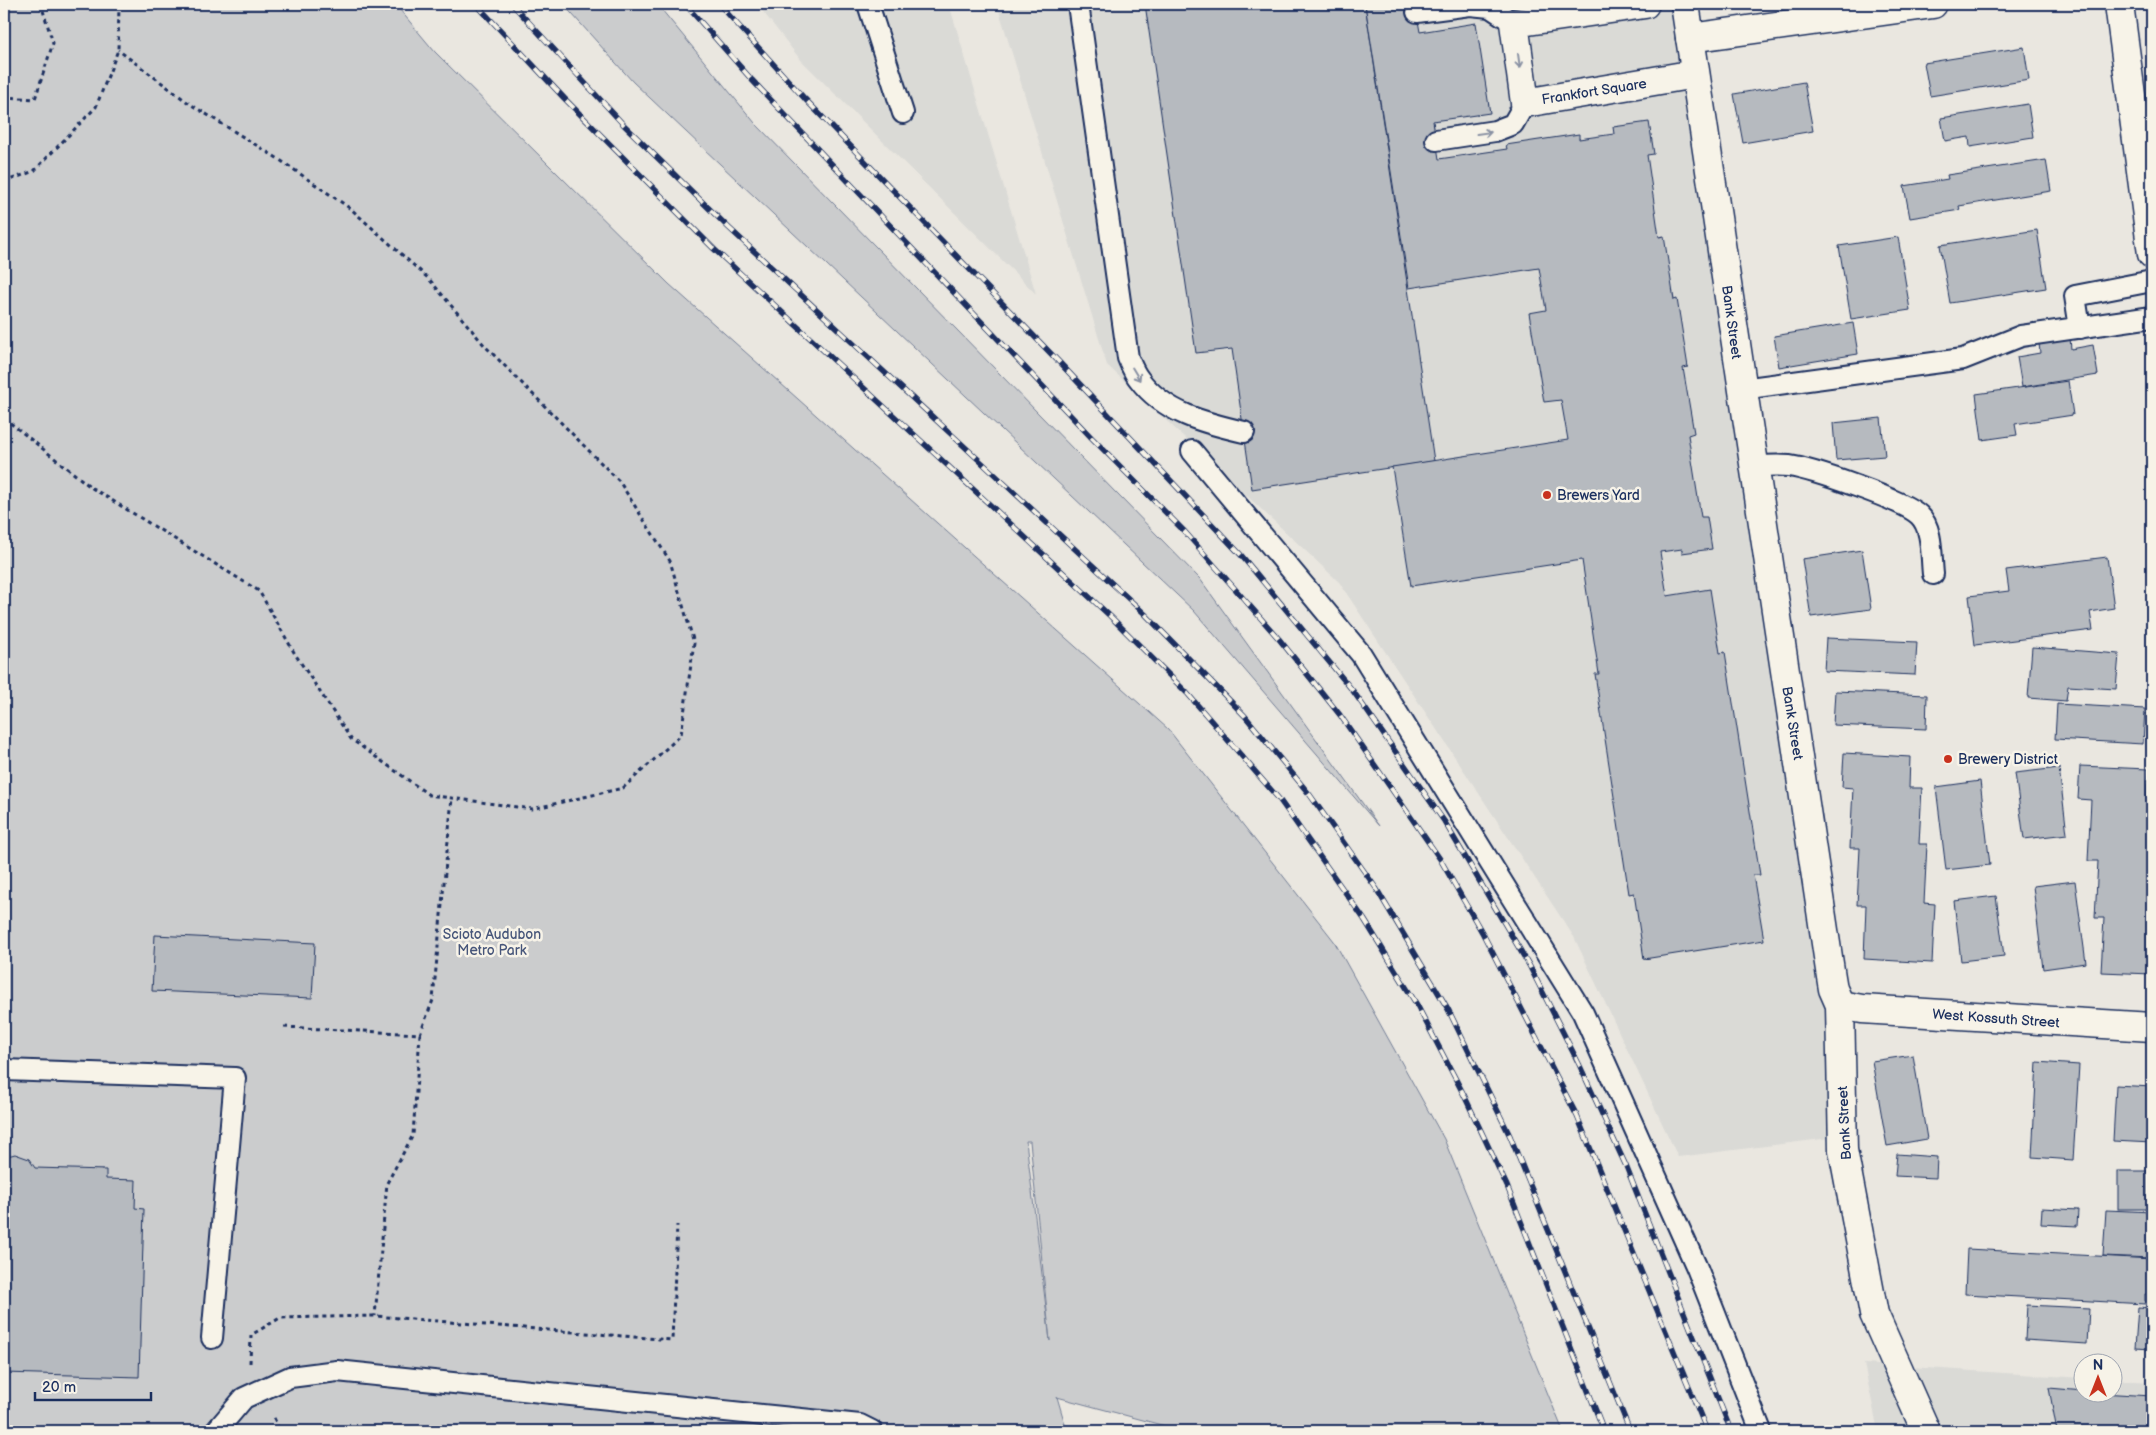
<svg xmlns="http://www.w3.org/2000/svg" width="2156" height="1435" viewBox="0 0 2156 1435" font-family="'Balsamiq Sans',sans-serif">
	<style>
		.built { fill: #dadad6 }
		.green { fill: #cbcccd; stroke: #737e96; fill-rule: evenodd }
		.building { fill: #b6babf; stroke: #1b2f5e }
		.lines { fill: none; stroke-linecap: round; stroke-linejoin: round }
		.service-casing { stroke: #1b2f5e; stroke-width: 24 }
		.minor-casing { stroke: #1b2f5e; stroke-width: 31 }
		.path { stroke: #1b2f5e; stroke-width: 3; stroke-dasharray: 4 4; stroke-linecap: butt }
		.service { stroke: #f7f3e8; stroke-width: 20 }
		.minor { stroke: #f7f3e8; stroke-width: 28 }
		.rail-casing { stroke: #1b2f5e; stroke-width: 5.5 }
		.rail { stroke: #f7f3e8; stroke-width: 4; stroke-dasharray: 11; stroke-linecap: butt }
		.oneway { stroke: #8991a3 }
		.poi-dot { fill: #c8321e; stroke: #f7f3e8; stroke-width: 2 }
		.labels { text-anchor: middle; stroke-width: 5; stroke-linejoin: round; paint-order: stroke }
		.street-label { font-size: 14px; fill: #1b2f5e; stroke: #f7f3e8 }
		.poi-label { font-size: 14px; fill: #1b2f5e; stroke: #f7f3e8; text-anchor: start }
		.park-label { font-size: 14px; fill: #47567a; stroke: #f7f3e8 }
	</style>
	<rect width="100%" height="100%" fill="#eae7e0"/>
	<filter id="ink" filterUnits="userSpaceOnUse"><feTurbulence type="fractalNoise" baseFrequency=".02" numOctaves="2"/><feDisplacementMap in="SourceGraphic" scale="10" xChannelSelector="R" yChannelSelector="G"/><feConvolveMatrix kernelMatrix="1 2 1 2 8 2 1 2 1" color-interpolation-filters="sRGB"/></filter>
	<g filter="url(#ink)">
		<g class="built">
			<polygon points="757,4 949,4 1036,294 800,59"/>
			<polygon points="997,4 1682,4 1828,1011 1838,1137 1678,1157 1574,937 1339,582 1107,365"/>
			<polygon points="1864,1364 2083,1378 2084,1392 2114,1392 2114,1380 2152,1382 2152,1431 1878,1431"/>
		</g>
		<g class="green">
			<path d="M4 4H395L435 52 669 284 1168 729 1334 941 1444 1139 1563 1431H1184L1057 1397 1067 1431H4ZM1026 1141H1030L1050 1341Z"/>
			<polygon points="563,4 657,4 755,123 1200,579 1379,826 1194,611 633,82"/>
		</g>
		<g class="building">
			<polygon points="1145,4 1365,4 1434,461 1252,489 1232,349 1196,353"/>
			<polygon points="1365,4 1415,4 1420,32 1476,23 1490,113 1433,121 1439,159 1507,149 1506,145 1579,134 1579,139 1614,134 1613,127 1649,122 1654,154 1647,155 1659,237 1664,236 1674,300 1677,299 1688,367 1683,368 1694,433 1688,435 1701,517 1707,517 1712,549 1682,553 1682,549 1660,552 1667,596 1710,589 1720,653 1725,652 1760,875 1753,875 1764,940 1644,959 1634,893 1629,894 1595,674 1599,674 1582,560 1411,586 1392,467 1568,440 1561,400 1544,402 1529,313 1546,310 1539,268 1409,288"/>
			<polygon points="2024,47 2029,80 1930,96 1924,63"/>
			<polygon points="1804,82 1813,131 1743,143 1734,94"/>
			<polygon points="2028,104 2033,137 1970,147 1969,137 1945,141 1941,118"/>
			<polygon points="2046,160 2051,191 1959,206 1960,210 1910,218 1904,186 1948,179 1947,175"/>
			<polygon points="2037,230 2046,288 1950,303 1940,245"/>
			<polygon points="1898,237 1910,310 1851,319 1839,246"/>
			<polygon points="1853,323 1858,354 1779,367 1774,336"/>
			<polygon points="2070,338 2071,349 2093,345 2098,375 2022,387 2017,357 2040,353 2039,343"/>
			<polygon points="2068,381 2073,415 2015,424 2017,435 1982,440 1976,394"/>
			<polygon points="1881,418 1885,456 1836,460 1833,423"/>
			<polygon points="1862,550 1871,609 1811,617 1802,559"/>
			<polygon points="2107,557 2114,608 2090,612 2093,630 1975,645 1969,596 2009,591 2006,570"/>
			<polygon points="1826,638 1917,642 1915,675 1824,671"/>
			<polygon points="2032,647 2119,654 2116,689 2068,686 2066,701 2028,698"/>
			<polygon points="1835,691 1927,695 1926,729 1833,725"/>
			<polygon points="2057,704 2145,709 2143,744 2055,739"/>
			<polygon points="1844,753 1910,757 1909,788 1922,788 1919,844 1927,844 1924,903 1935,904 1932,963 1864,959 1866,905 1857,905 1860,848 1850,848 1853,788 1842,787"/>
			<polygon points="2080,766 2148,769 2147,800 2152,800 2152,974 2101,972 2104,918 2095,918 2098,861 2088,861 2091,800 2078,799"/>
			<polygon points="2059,768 2067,834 2024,839 2015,773"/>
			<polygon points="1980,781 1990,865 1946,870 1936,787"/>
			<polygon points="2075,881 2086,963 2043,969 2033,886"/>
			<polygon points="1996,896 2004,956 1961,961 1954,901"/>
			<polygon points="155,935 315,943 312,998 152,991"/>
			<polygon points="1913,1055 1927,1139 1887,1146 1872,1061"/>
			<polygon points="2037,1062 2079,1065 2073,1160 2032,1157"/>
			<polygon points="2116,1085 2152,1087 2152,1143 2113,1141"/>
			<polygon points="15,1154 29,1159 35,1168 106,1170 106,1179 136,1180 135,1208 144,1209 139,1377 4,1373 4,1157"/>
			<polygon points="1897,1154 1937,1157 1936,1178 1895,1176"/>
			<rect x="2118" y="1171" width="34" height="38"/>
			<polygon points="2042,1208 2078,1210 2077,1226 2041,1224"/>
			<polygon points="2106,1210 2152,1212 2152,1258 2103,1256"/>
			<polygon points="1967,1249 2152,1259 2152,1294 2145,1294 2145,1304 1965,1294"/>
			<polygon points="2027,1305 2089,1308 2087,1344 2025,1340"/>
			<polygon points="2138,1307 2152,1308 2152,1349 2135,1348"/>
			<polygon points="2049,1388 2084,1391 2084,1392 2152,1396 2152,1431 2057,1431"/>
		</g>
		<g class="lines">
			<g class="service-casing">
				<g id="service">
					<polyline points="868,4 903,113"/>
					<path d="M1078 4 1128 358C1131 365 1134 373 1139 379 1164 413 1205 423 1244 432"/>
					<polyline points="1417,12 1470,5 1490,7 1514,23"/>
					<polyline points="1436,140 1495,131 1513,124 1525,103"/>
					<polyline points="2080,328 2075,296 2152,281"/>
					<polyline points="1742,389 1963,359 2021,336 2152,317"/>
					<polyline points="1192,451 1361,654 1583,1013 1697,1268 1761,1431"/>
					<path d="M1754 466C1766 466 1778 465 1789 466 1811 469 1903 500 1919 515 1933 528 1931 556 1933 574"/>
					<polyline points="4,1070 235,1078 212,1338"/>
					<polyline points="216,1431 244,1398 290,1377 337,1371 860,1425 872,1431"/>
				</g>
			</g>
			<g class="minor-casing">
				<g id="minor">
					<polyline points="1645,4 1514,23 1525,103 1695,74"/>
					<polyline points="1685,4 1831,977 1833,989 1840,1005 1843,1150 1874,1314 1926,1431"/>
					<polyline points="2119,4 2152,254"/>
					<polyline points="1690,38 1933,4"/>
					<polyline points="1840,1005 1862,1009 2152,1027"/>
				</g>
			</g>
			<g class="path">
				<polyline points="4,97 35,99 53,43 41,4"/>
				<polyline points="4,182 34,171 96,107 118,50 119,4"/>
				<polyline points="4,418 92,488 259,591 295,654 351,739 429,795 532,809 623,788 681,735 694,643 670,561 619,481 485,346 429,279 351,209 277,158 190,104 118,50"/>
				<polyline points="284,1027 420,1034 413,1135 387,1183 375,1316"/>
				<polyline points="420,1034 433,1000 452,798"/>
				<polyline points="250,1363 251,1335 280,1318 375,1316 672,1340 677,1225"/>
				<polyline points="274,1418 280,1431"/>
			</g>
			<use href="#service" class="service"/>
			<use href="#minor" class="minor"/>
			<g class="rail-casing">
				<g id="rail">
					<polyline points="476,4 564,98 714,249 1110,616 1187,693 1279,799 1364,919 1417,1005 1464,1095 1507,1186 1604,1431"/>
					<polyline points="512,4 623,124 729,228 1145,614 1245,716 1310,795 1376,888 1448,1009 1510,1136 1630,1431"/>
					<polyline points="685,4 752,80 1091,437 1185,532 1279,639 1340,715 1440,859 1483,934 1577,1116 1707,1431"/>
					<polyline points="719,4 805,99 1059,362 1241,555 1353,691 1444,821 1529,965 1579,1064 1626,1166 1731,1431"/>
				</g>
			</g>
			<use href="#rail" class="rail"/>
		</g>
		<defs><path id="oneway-shaft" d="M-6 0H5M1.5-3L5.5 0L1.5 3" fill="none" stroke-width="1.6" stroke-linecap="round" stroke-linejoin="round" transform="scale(1.25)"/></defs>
		<g class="oneway">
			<use href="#oneway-shaft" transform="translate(1519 61) rotate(82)"/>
			<use href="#oneway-shaft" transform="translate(1484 133) rotate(-8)"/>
			<use href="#oneway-shaft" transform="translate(1136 374) rotate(59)"/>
		</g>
	</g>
	<g class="poi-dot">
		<circle cx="1547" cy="495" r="5"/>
		<circle cx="1948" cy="759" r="5"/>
	</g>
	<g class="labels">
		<g class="street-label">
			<text transform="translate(1594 91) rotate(-9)" y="5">Frankfort Square</text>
			<text transform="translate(1732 322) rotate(82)" y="5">Bank Street</text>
			<text transform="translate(1793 723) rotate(81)" y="5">Bank Street</text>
			<text transform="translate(1996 1018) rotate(4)" y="5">West Kossuth Street</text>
			<text transform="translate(1844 1123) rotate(-93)" y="5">Bank Street</text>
		</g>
		<g class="poi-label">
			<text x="1557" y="500">Brewers Yard</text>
			<text x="1958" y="764">Brewery District</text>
		</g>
		<g class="park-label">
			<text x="492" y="939">Scioto Audubon<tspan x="492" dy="16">Metro Park</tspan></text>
		</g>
	</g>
	<rect width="2156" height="1435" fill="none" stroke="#f7f3e8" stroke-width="20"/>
	<rect x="10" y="10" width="2136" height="1415" fill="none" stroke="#1b2f5e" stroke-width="2" filter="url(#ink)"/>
	<g transform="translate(2098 1378)"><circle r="24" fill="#f7f3e8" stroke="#9fa5b1"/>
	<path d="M0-4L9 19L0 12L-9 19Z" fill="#c8321e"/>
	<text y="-8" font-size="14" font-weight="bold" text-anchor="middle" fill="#1b2f5e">N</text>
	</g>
	<path d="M35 1392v8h116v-8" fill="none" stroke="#1b2f5e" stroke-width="2.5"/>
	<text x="42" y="1392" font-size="15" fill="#1b2f5e" stroke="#f7f3e8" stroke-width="4" paint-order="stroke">20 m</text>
</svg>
